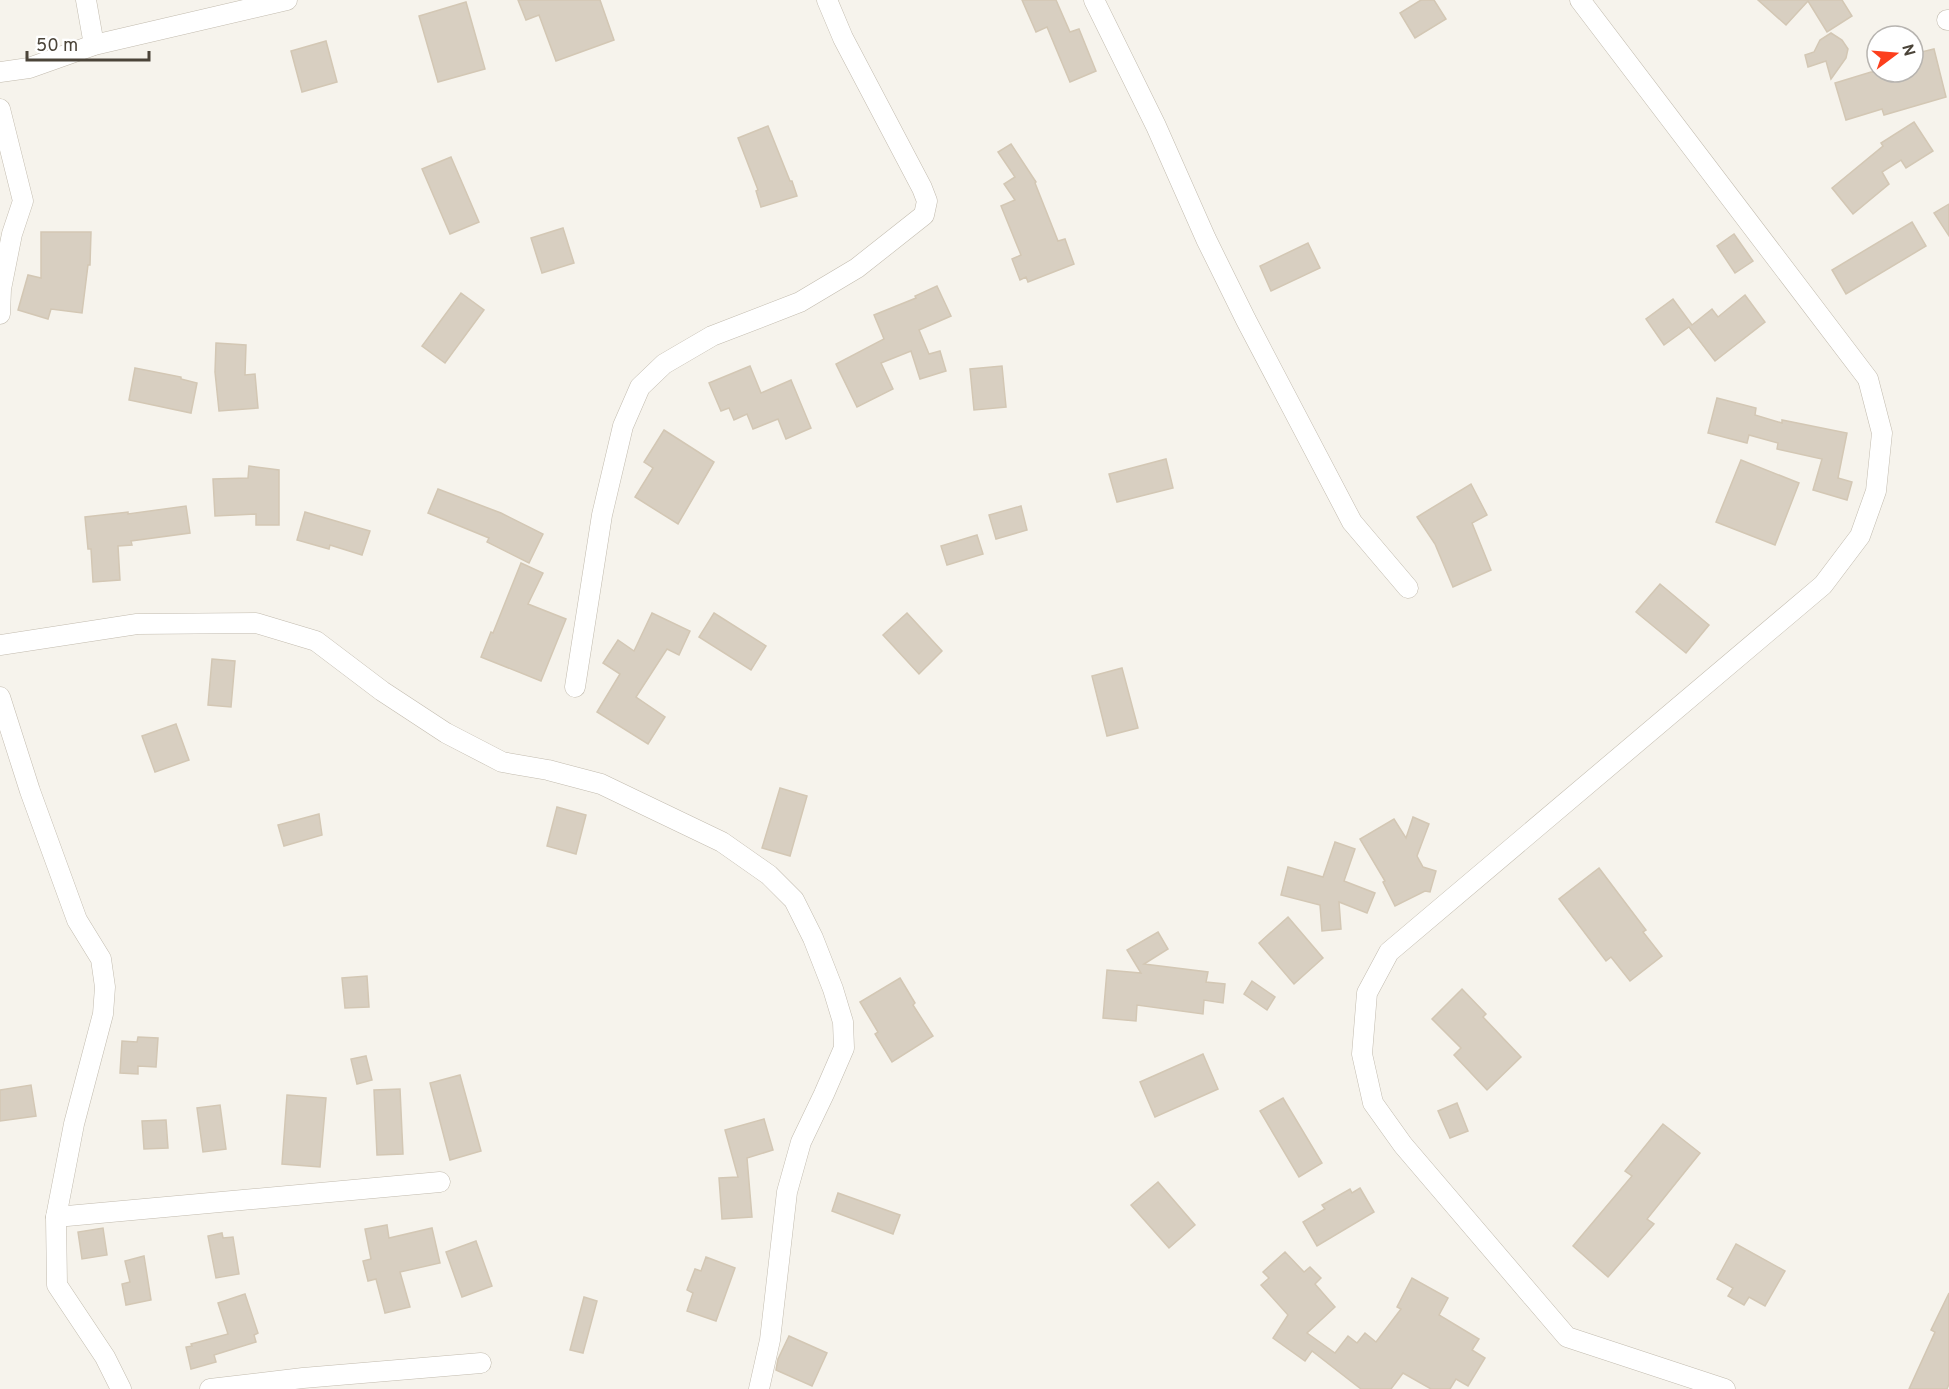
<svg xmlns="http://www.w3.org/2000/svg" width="1949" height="1389" viewBox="0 0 1949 1389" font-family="Overpass,sans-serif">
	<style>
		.building { fill: #d8cfc1; stroke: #d3c7b4; stroke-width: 1.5 }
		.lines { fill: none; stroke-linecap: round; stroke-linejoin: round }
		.street-casing { stroke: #c2bbae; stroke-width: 21 }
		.street { stroke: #fff; stroke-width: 20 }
	</style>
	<rect width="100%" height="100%" fill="#f6f3ec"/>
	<g class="building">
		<polygon points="518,0 600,0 614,40 556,61 539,15 526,20"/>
		<polygon points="1022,0 1056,0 1070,32 1079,29 1096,71 1070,82 1047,27 1036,32"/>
		<polygon points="1421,0 1434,0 1446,19 1415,38 1400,13"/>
		<polygon points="1758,0 1842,0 1852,16 1827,32 1808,1 1786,25"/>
		<polygon points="466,2 485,69 438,82 419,16"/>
		<polygon points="1831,33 1842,40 1848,49 1846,58 1831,79 1826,61 1808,67 1805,55 1814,52 1820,40"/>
		<polygon points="326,41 337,82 302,92 291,51"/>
		<polygon points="1934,49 1946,97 1884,115 1882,109 1846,120 1835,83 1871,72 1913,72 1913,54"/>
		<polygon points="1914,122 1933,151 1906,168 1901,160 1882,172 1889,184 1853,214 1832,188 1883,146 1881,143"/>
		<polygon points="768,126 790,181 792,181 797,196 761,207 756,191 758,190 738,138"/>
		<polygon points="1011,144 1036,182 1035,183 1058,241 1065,239 1074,264 1028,282 1026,277 1020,280 1012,259 1021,255 1001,206 1015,200 1004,184 1015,177 998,152"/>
		<polygon points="451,157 479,222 450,234 422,169"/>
		<polygon points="1949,204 1949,236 1934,213"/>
		<polygon points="1912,222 1926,246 1846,294 1832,270"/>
		<polygon points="563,228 574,263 542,273 531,238"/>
		<polygon points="41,232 91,232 90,265 88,265 82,313 51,309 48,319 18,310 28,275 41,278"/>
		<polygon points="1734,234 1753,261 1735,273 1717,246"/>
		<polygon points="1308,243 1320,268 1271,291 1260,266"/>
		<polygon points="937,286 951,316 919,330 929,354 940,351 946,371 920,379 911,351 881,363 893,389 857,407 836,364 884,339 874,315 916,298 915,296"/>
		<polygon points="461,293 484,310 445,363 422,346"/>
		<polygon points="1745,295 1765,322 1715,361 1689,327 1664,345 1646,319 1673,299 1692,325 1712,309 1718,317"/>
		<polygon points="216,343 246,345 245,375 255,374 258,408 219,411 215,372"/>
		<polygon points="750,366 761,393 791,380 811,428 786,439 778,419 753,429 747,414 734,420 729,408 721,411 709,383"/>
		<polygon points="1002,366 1006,407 974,410 970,369"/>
		<polygon points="135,368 181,377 181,379 197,383 191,413 129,400"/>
		<polygon points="1717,398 1756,408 1755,415 1782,423 1782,420 1847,433 1838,478 1852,482 1847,500 1813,490 1822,459 1777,449 1778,443 1749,435 1747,443 1708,433"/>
		<polygon points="664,430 714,462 678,524 635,497 653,468 644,462"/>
		<polygon points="1166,459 1173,488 1117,502 1109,474"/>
		<polygon points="1741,460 1799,483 1775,545 1716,522"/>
		<polygon points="249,466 279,470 279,525 256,525 256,514 215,516 213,479 248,478"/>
		<polygon points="1471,484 1487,515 1472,523 1491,570 1453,587 1435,544 1417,517"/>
		<polygon points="438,489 501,513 543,534 529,563 487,542 489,538 428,513"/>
		<polygon points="186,506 190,533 131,541 132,545 118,546 120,580 93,582 91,549 88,549 85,517 128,512 128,514"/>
		<polygon points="1021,506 1027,530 996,539 989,515"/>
		<polygon points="305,512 370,531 362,555 330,545 329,549 297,540"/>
		<polygon points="977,535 983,554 947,565 941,546"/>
		<polygon points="521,563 543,573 528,604 566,619 541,681 481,657 491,632 493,633"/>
		<polygon points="1660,584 1709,625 1686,653 1636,612"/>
		<polygon points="652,613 690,631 679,655 667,649 636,697 665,717 648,744 597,712 620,674 603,663 618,640 634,651"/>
		<polygon points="714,613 766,646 751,670 699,637"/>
		<polygon points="907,613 942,651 919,674 883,635"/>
		<polygon points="212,659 235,661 231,707 208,705"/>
		<polygon points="1122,668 1138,728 1107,736 1092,676"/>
		<polygon points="176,724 189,760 155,772 142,736"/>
		<polygon points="780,788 807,796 790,856 762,848"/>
		<polygon points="557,807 586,815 576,854 547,846"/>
		<polygon points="319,814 322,835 284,846 278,825"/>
		<polygon points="1413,817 1429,824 1417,856 1423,867 1436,871 1430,892 1425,891 1395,906 1383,882 1385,881 1360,839 1394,819 1406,838"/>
		<polygon points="1335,842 1355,849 1344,881 1375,893 1367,913 1339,902 1341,929 1322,931 1320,905 1281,895 1288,867 1323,877"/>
		<polygon points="1599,868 1646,930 1643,932 1662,956 1630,981 1611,957 1606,961 1559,899"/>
		<polygon points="1288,917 1323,958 1294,984 1259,943"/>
		<polygon points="1158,932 1168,949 1144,964 1208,972 1206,982 1225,984 1223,1003 1204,1000 1203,1014 1137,1005 1136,1021 1103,1018 1107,970 1141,973 1127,950"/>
		<polygon points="367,976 369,1007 345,1008 342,978"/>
		<polygon points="900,978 915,1003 913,1005 933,1036 892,1062 875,1034 878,1032 860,1002"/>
		<polygon points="1252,981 1275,997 1267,1010 1244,994"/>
		<polygon points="1462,989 1486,1014 1483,1017 1521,1057 1487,1090 1454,1055 1461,1048 1432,1019"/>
		<polygon points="138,1037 158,1038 156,1067 138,1066 138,1074 120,1073 122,1041 137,1042"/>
		<polygon points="1203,1054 1218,1089 1155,1117 1140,1082"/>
		<polygon points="366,1056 372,1080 357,1084 351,1059"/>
		<polygon points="460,1075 481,1151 450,1160 430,1083"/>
		<polygon points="31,1085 36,1116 0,1121 0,1090"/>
		<polygon points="400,1089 403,1154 377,1155 374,1090"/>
		<polygon points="287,1095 326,1098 320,1167 282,1164"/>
		<polygon points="1283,1098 1322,1163 1299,1177 1260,1111"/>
		<polygon points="1457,1103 1468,1131 1450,1138 1438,1111"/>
		<polygon points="220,1105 226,1149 203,1152 197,1108"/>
		<polygon points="764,1119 773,1150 747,1158 752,1217 722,1219 719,1178 738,1177 725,1130"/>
		<polygon points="166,1120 168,1148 144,1149 142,1121"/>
		<polygon points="1663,1124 1700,1153 1647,1219 1654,1224 1608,1277 1573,1246 1632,1176 1625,1171"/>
		<polygon points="1158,1182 1195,1225 1169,1248 1131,1205"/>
		<polygon points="1360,1188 1374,1212 1317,1246 1303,1222 1325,1209 1322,1205 1350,1189 1352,1193"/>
		<polygon points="838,1193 900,1215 893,1234 832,1211"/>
		<polygon points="387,1225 389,1238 432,1228 440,1263 400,1272 410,1307 385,1313 376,1279 368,1281 363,1261 371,1259 365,1229"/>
		<polygon points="103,1228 107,1255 82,1259 78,1232"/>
		<polygon points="222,1233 223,1238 233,1237 239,1274 216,1278 208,1236"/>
		<polygon points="476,1241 492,1286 462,1297 446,1252"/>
		<polygon points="1736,1244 1785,1271 1765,1306 1749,1297 1744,1305 1728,1296 1733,1288 1717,1279"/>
		<polygon points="1285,1252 1304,1272 1310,1267 1321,1278 1315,1284 1335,1307 1307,1333 1335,1353 1348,1336 1357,1343 1365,1333 1376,1342 1401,1309 1397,1307 1412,1278 1448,1298 1439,1315 1479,1339 1472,1350 1485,1358 1468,1386 1456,1379 1450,1389 1431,1389 1403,1373 1391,1389 1361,1389 1312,1351 1305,1361 1273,1338 1288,1315 1261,1285 1269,1278 1263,1272"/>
		<polygon points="144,1256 151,1300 126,1305 122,1284 130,1282 125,1261"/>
		<polygon points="706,1257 735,1268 716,1321 687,1311 693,1293 687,1290 695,1269 701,1271"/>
		<polygon points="1949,1293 1949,1384 1947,1389 1909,1389 1935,1332 1931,1330"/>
		<polygon points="245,1294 258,1333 254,1335 256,1342 214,1355 216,1362 191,1369 186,1347 192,1346 191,1344 228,1334 218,1303"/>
		<polygon points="584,1297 597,1301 583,1353 570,1350"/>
		<polygon points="789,1336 827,1353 812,1386 776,1370 778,1359"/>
	</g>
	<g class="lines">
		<g class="street-casing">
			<g id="street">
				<polyline points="86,0 94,45"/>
				<polyline points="1094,0 1156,126 1206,239 1246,320 1352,522 1408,588"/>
				<polyline points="1580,0 1868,379 1882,433 1876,491 1860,536 1823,585 1389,952 1367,993 1362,1054 1373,1103 1403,1145 1567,1337 1725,1389"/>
				<polyline points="1947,20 1949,20"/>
				<polyline points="0,72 29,68 94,45 287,0"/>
				<polyline points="0,109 23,201 12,234 1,289 0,314"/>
				<polyline points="0,645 137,624 256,623 316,641 382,691 446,733 502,762 548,770 601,784 722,842 769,875 794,900 813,938 833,989 843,1022 844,1048 824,1094 801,1142 787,1192 770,1340 759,1389"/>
				<polyline points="575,687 602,515 623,426 640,387 664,364 712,336 800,302 857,268 924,215 927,201 922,188 843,38 827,0"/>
				<polyline points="0,697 30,791 77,920 101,959 105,987 103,1014 74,1124 56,1217 57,1285 105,1357 121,1389"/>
				<polyline points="56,1217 440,1182"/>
				<polyline points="210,1389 303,1378 481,1363"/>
			</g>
		</g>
		<use href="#street" class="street"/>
	</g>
	<g transform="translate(1895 54) rotate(74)"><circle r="28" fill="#ffffff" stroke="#b7b4b0" stroke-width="1.5"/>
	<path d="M0-4.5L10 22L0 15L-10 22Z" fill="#fc3f1d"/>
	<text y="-9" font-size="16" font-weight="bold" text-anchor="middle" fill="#4b4439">N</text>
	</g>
	<path d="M27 51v9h122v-9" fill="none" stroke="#4b4439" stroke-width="3"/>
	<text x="36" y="51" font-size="18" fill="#4b4439" stroke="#ffffff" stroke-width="4.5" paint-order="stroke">50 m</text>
</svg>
